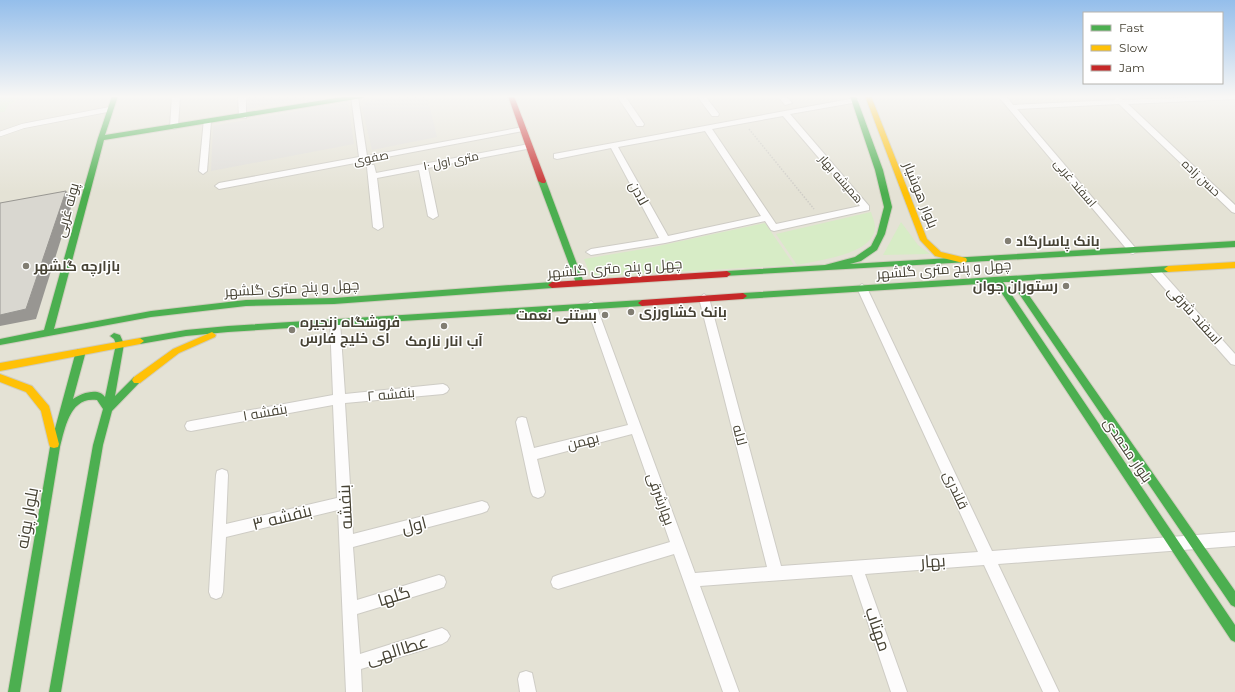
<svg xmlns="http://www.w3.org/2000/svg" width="1235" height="692" viewBox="0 0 1235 692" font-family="Montserrat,Cairo,sans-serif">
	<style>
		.residential { fill: #e4e2d5 }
		.green { fill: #d7ecc6 }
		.parking { fill: #dfddd8 }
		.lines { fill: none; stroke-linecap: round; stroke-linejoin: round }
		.lane-casing { stroke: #ceccc5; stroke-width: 6 }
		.street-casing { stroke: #ceccc5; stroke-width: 2 }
		.fast-casing { stroke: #d0cdbe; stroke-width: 2 }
		.slow-casing { stroke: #d0cdbe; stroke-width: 2 }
		.jam-casing { stroke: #d0cdbe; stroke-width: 2 }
		.path { stroke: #ceccc6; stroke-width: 1.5; stroke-dasharray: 1.5 1.5; stroke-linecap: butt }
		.lane { stroke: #fdfcfc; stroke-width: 4.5 }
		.street { fill: #fdfcfc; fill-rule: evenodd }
		.fast { fill: #4caf50; fill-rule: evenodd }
		.slow { fill: #ffc107; fill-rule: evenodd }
		.jam { fill: #c62828; fill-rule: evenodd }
		.shaded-wall { fill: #989692 }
		.building { fill: #d9d7d0; stroke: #989692 }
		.poi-dot { fill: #827e73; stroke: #fff; stroke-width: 1.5 }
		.labels { text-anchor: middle; stroke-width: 3; stroke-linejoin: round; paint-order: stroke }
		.far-street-label { font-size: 12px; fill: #464234; stroke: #fff }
		.street-label { font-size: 14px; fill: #464234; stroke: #fff }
		.poi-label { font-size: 14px; font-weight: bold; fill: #464234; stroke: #fff; text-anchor: start }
		.near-street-label { font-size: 17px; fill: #464234; stroke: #fff }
	</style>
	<rect width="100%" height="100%" fill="#f0eee8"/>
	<rect class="residential" x="0" y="96" width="1235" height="596"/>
	<g class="green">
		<polygon points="0,96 18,96 21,97 14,101 16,102 9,104 4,112 0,112"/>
		<path d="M871 212C872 216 875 222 875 227 874 255 818 260 797 265L776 234Z"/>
		<polygon points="901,222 918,245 930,254 883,255"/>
		<polygon points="765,223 794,265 591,277 584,259 649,248"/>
	</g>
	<g class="parking">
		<polygon points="247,96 316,96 247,109"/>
		<polygon points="399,96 427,96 437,137 372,150 362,108 366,102"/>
		<polygon points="348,102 354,144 211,171 213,126"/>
	</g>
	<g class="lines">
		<g class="lane-casing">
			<polyline id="lane" points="0,134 23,126 111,109"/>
		</g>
		<g class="street-casing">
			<g id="street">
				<polygon points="172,96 180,96 178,127 174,129 170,127"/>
				<polygon points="238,96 246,96 246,118 239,116"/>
				<polygon points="351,96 358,97 367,156 523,127 527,129 523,131 219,189 215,186 219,183 359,157"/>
				<polygon points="617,96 625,96 644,124 643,126 637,126"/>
				<polygon points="697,96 705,96 719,114 718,116 712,116"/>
				<polygon points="778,96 786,96 792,103 785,105"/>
				<polygon points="998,96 1006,96 1013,105 1115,100 1115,97 1118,97 1123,100 1235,96 1235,99 1128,104 1235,205 1235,213 1232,212 1119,104 1017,109 1138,251 1133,254 1130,253"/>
				<path d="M855 98 859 100 858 102 790 114 869 206V210L774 231 771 230 765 221 665 243 591 255 586 252 591 249 659 238 611 148 557 159 554 158V154ZM783 116 860 206 776 224 712 129ZM705 131 761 216 668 236 618 147Z"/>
				<polygon points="204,119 211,121 207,171 203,174 199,171"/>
				<polygon points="529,144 532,144 532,148 428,168 438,216 433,219 428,216 419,170 377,178 383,227 378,230 373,227 367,167 368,165 374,165 376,173"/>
				<polygon points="1154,267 1158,268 1235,354 1235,365 1231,364 1150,272 1149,270"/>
				<polygon points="862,284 867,288 992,551 1235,532 1235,546 998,564 1059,692 1043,692 984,565 865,574 907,692 891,692 852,575 700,586 739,692 723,692 674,554 558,589 553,587 551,582 553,577 558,575 670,542 632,434 537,459 545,492 543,496 538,498 533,496 531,492 516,422 518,418 522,417 526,418 534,448 628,425 586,305 591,301 596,305 695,573 767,567 699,298 704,294 709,298 781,566 978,552 857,288"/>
				<polygon points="335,318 340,322 345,394 443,384 447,386 449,389 447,392 443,394 345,403 353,534 482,501 487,503 489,507 487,511 482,513 353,547 357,600 439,575 444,577 446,582 444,587 439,589 357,614 360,654 442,628 447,631 450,636 447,641 442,644 361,669 362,692 346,692 338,510 226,537 223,592 221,597 216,599 211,597 209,592 216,475 217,471 222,469 227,471 228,475 226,524 337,498 333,405 191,431 187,430 185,426 187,422 191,421 333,395 330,322"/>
				<polygon points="526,671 532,673 536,692 520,692 518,679 520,673"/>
			</g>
		</g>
		<g class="fast-casing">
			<g id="fast">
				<polygon points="112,96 118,96 105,135 349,96 365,96 362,98 104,140 54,329 151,311 246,300 334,298 552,282 556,285 552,288 334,304 246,306 151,317 0,345 0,339 44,330 98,138"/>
				<polygon points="850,96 856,96 883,170 892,207 885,234 877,250 861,261 850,264 1235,241 1235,247 724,276 723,274 727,271 825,265 855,257 871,246 877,234 884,207 875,170"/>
				<polygon points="539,179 542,179 546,181 584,283 583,285 577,285 576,283 538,181"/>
				<polygon points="1168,266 1172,269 1168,272 1019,281 1235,591 1235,607 1231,605 1011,282 1003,282 1235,625 1235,642 1231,640 995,283 743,299 739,296 743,293"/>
				<polygon points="642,300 646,303 642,306 228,332 186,336 140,344 136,341 140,338 186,330 228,326"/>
				<path d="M114 333 120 335 124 344 115 396 134 377H140L142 380 112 411 103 445 61 692H49L93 445 103 409 97 400C70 396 65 428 60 447L20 692H8L50 447 76 351 78 349H84L86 351 73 399C81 393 99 387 105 397L116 344 114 339 110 336Z"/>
			</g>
		</g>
		<g class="slow-casing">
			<g id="slow">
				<polygon points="865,96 871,96 927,239 941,252 966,258 967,260 966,262 963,263 935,256 920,240"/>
				<polygon points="1235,262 1235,268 1168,272 1164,269 1168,266"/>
				<polygon points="212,332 216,335 215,337 179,353 140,383 134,383 132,380 134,377 173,349"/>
				<polygon points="140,338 144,341 140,344 0,371 0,363"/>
				<polygon points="0,374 32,386 49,406 59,444 58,447 54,448 50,447 49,444 41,411 26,392 0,382"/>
			</g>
		</g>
		<g class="jam-casing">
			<g id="jam">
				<polygon points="508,96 514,96 546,181 545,183 542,183 538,181"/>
				<polygon points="727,271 731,274 727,277 552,288 548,285 552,282"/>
				<polygon points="743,293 747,296 743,299 642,306 638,303 642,300"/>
			</g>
		</g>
		<polyline class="path" points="749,129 814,209"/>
		<use href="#lane" class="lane"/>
		<use href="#street" class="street"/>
		<use href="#fast" class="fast"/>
		<use href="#slow" class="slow"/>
		<use href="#jam" class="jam"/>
	</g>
	<polygon class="shaded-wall" points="66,191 73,201 36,319 0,326 0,315"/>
	<polygon class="building" points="66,191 26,309 0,315 0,203"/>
	<linearGradient id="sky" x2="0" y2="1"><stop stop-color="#94beeb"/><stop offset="0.5" stop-color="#f8f7f5"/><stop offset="1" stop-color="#f8f7f5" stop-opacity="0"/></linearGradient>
	<rect width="1235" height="193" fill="url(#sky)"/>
	<g class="poi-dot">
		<circle cx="1008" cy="241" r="4"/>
		<circle cx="26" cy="266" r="4"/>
		<circle cx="1066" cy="286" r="4"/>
		<circle cx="631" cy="312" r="4"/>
		<circle cx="605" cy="315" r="4"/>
		<circle cx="444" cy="326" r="4"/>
		<circle cx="292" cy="330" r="4"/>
	</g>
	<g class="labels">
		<g class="far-street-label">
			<text transform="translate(371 158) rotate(-11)" y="4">صفوی</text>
			<text transform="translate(451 161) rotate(-11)" y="4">۱۰ متری اول</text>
			<text transform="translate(1201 178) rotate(43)" y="4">حسن زاده</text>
			<text transform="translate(841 179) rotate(49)" y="4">همیشه بهار</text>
			<text transform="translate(1075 183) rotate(50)" y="4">اسفند غربی</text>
		</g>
		<g class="street-label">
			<text transform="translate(639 193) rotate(61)" y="5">لادن</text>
			<text transform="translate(921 195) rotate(68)" y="5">بلوار هوشیار</text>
			<text transform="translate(67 210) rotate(-75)" y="5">پونه غربی</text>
			<text transform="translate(615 268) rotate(-4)" y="5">چهل و پنج متری گلشهر</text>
			<text transform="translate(944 269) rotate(-4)" y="5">چهل و پنج متری گلشهر</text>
			<text transform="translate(292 288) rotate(-3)" y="5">چهل و پنج متری گلشهر</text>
			<text transform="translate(1195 315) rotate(48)" y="5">اسفند شرقی</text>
			<text transform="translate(391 394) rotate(-5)" y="5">بنفشه ۲</text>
			<text transform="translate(265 412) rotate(-10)" y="5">بنفشه ۱</text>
			<text transform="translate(740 435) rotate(75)" y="5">لاله</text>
			<text transform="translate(583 441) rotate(-14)" y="5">بهمن</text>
			<text transform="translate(1128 450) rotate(56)" y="5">بلوار محمدی</text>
			<text transform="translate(956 490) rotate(65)" y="5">قلندری</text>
			<text transform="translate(661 499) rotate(70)" y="5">بهارشرقی</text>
		</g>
		<g class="poi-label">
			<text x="1016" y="246">بانک پاسارگاد</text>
			<text x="34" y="271">بازارچه گلشهر</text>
			<text x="1058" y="291" text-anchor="end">رستوران جوان</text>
			<text x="639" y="317">بانک کشاورزی</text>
			<text x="597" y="320" text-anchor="end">بستنی نعمت</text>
			<text x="300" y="327">فروشگاه زنجیره<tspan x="300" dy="16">ای خلیج فارس</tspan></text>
			<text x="444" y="346" text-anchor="middle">آب انار نارمک</text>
		</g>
		<g class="near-street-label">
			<text transform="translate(345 507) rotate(-93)" y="6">بنفشه</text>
			<text transform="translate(282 517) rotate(-14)" y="6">بنفشه ۳</text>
			<text transform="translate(27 518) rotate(-80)" y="6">بلوار پونه</text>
			<text transform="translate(414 525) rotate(-14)" y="6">اول</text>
			<text transform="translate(933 561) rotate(-4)" y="6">بهار</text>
			<text transform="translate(394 596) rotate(-17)" y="6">گلها</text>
			<text transform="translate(878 629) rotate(71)" y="6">مهتاب</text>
			<text transform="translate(397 650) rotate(-17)" y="6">عطاالهی</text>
		</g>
	</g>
	<rect x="1083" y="12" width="140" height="72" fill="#ffffff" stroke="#b5b3ae"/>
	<rect x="1091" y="25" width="20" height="6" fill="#4caf50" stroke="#b5b3ae"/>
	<text x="1119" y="32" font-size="12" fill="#464234">Fast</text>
	<rect x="1091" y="45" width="20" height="6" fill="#ffc107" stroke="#b5b3ae"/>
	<text x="1119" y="52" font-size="12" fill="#464234">Slow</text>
	<rect x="1091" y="65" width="20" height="6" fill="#c62828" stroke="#b5b3ae"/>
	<text x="1119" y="72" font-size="12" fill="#464234">Jam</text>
</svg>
